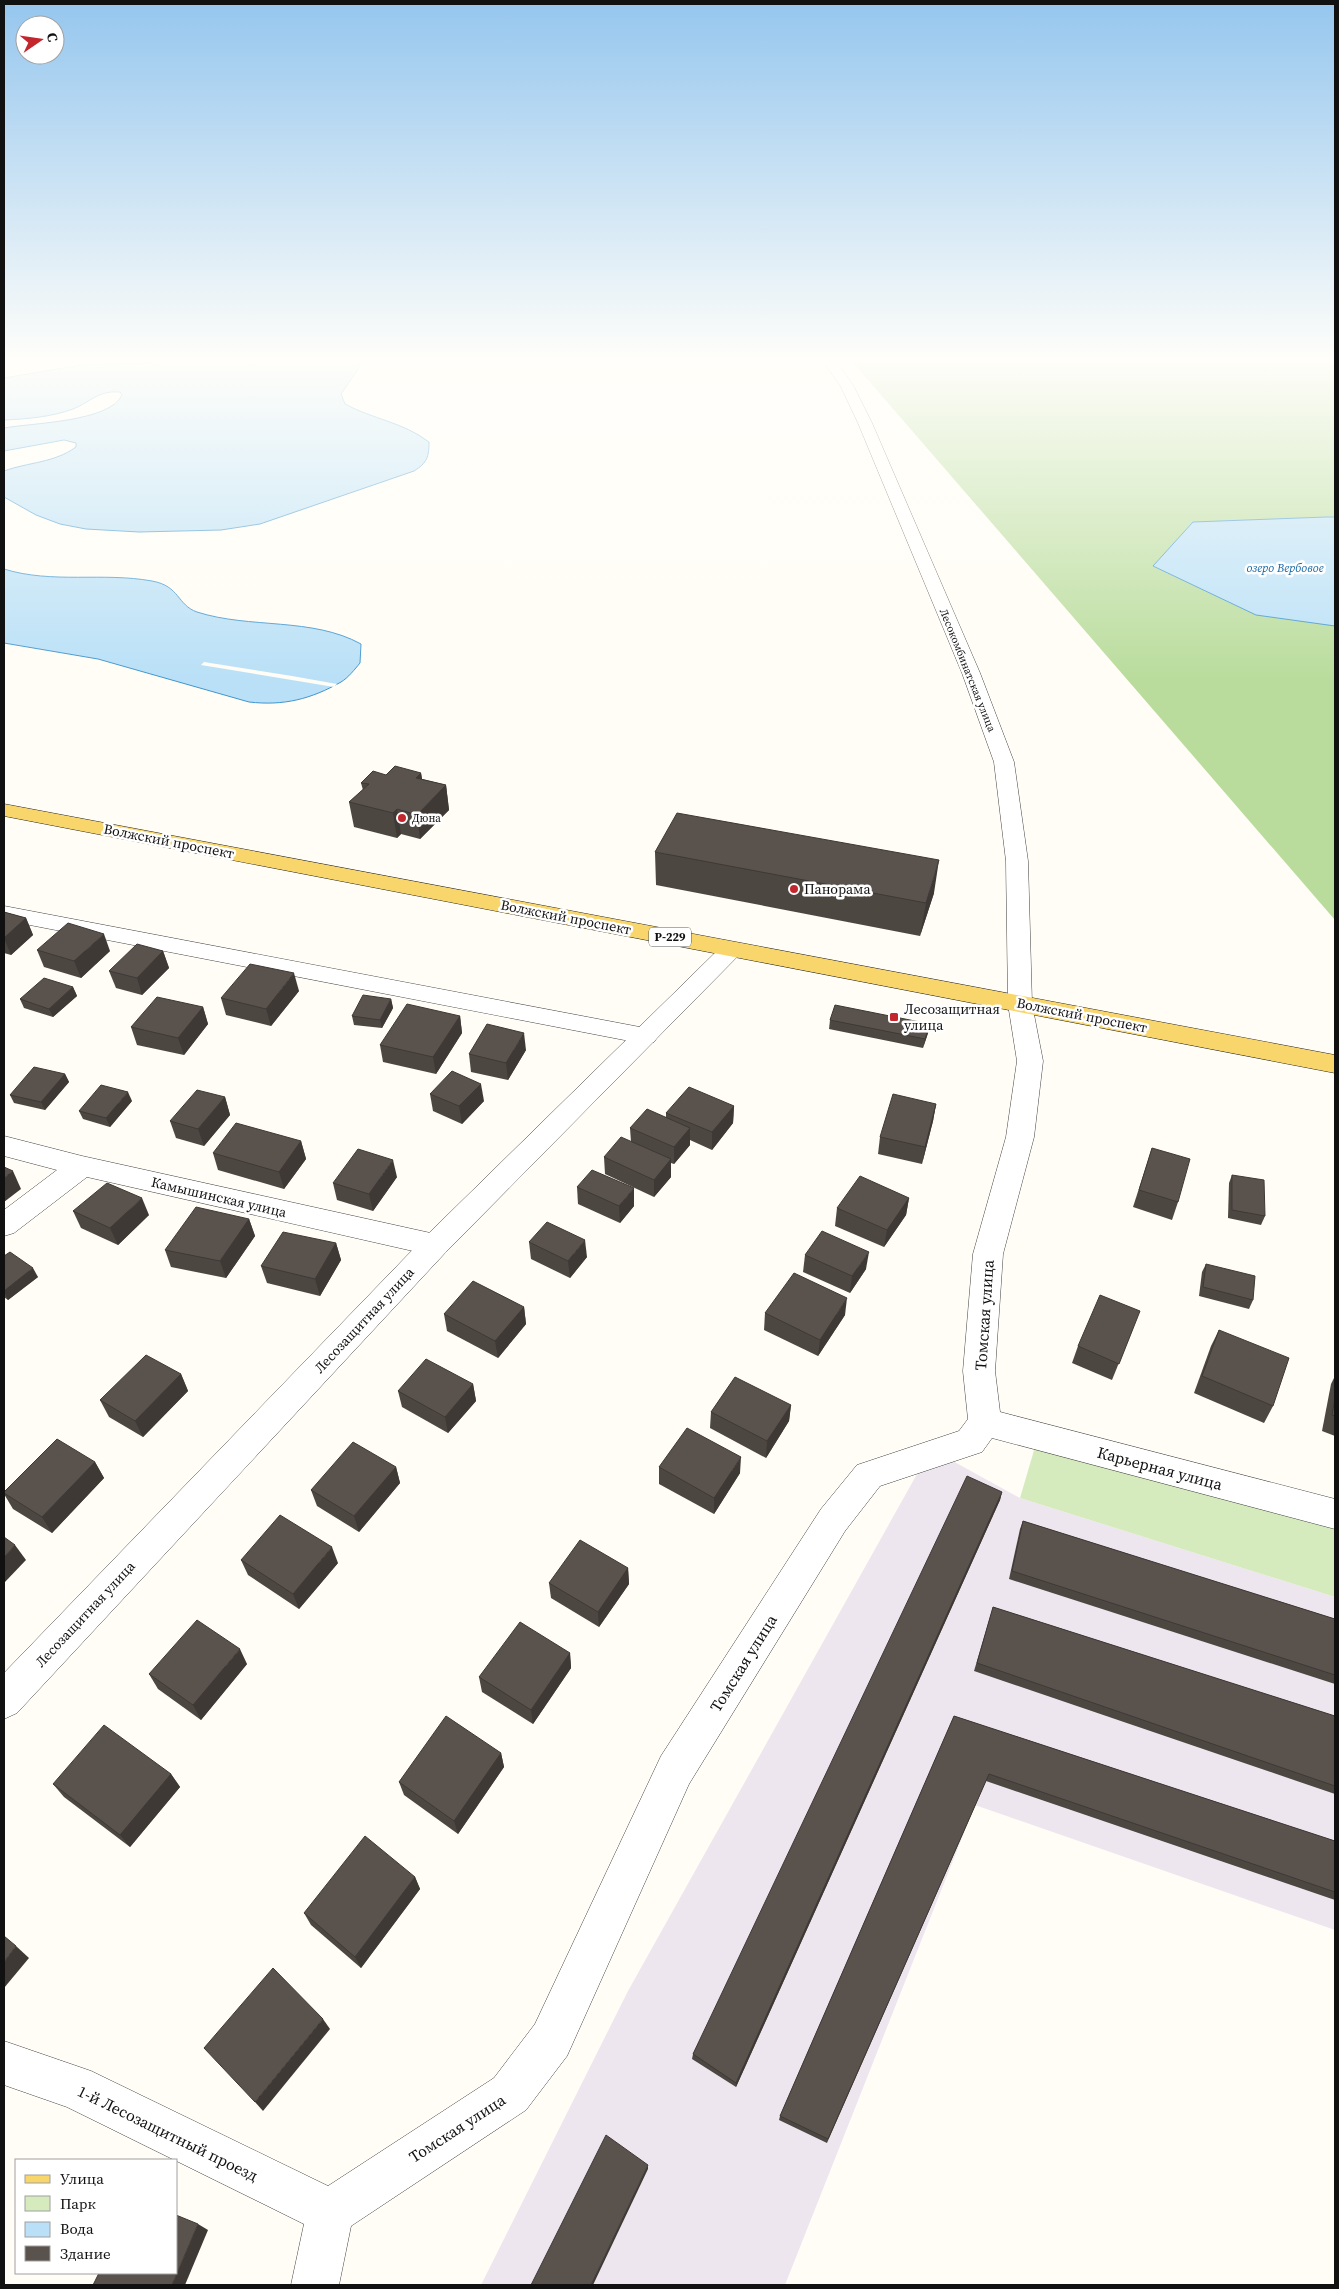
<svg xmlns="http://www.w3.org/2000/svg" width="1339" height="2289" viewBox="0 0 1339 2289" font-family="'Source Serif 4',serif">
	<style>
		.industrial { fill: #eee6ef }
		.green { fill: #d5ebbd }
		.forest { fill: #b9dc9c }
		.water { fill: #b9e0f7; stroke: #3f96cf }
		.pier { fill: #fffdf5 }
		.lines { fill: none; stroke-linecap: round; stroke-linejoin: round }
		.minor-casing { stroke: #444; stroke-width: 1 }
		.tertiary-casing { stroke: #444; stroke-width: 1 }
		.primary-casing { stroke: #222; stroke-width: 1 }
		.minor { fill: #fff; fill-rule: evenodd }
		.tertiary { fill: #fff; fill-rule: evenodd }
		.primary { fill: #f9d66b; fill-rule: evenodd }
		.wall { fill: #4d4742 }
		.shaded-wall { fill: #3f3936 }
		.building { fill: #5a524d; stroke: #3f3936 }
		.poi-dot { fill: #c4262e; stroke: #fff; stroke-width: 2 }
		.labels { text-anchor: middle; stroke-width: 5; stroke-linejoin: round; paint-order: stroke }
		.far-street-label { font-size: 11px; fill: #111; stroke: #fff }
		.far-poi-label { font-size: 11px; fill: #111; stroke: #fff; text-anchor: start }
		.far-water-label { font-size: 12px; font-style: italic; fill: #1768a6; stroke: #fff }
		.shield { fill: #fff; stroke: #585858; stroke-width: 1 }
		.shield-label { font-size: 12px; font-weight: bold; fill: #111 }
		.street-label { font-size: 14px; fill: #111; stroke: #fff }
		.poi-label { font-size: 14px; fill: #111; stroke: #fff; text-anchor: start }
		.near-street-label { font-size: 16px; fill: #111; stroke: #fff }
	</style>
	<rect width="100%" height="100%" fill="#fffdf5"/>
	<polygon class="industrial" points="931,1449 1020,1498 1335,1597 1335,1930 975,1805 785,2285 481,2285 628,1991"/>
	<polygon class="green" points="1035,1447 1335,1519 1335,1597 1020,1498"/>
	<polygon class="forest" points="850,359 1335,359 1335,920"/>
	<g class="water">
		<path d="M173 359H365L341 394 345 404C372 419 403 422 429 442 429 457 427 463 414 471L260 524 221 530 139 532 86 529 60 524 36 515 4 497V471C29 462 54 463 76 447V443L64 440 4 451V428C31 423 110 422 122 395L120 392C98 390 91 402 73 409 51 417 27 419 4 420V378L81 365 151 363Z"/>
		<polygon points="1326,517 1335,517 1335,626 1256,615 1153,566 1193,522"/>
		<path d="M4 569C52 584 103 572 152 581 180 586 177 605 197 612 250 629 312 617 361 644L360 663C355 669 348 678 341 682 311 699 284 706 249 702L98 659 4 643Z"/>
	</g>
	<polygon class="pier" points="204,662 292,676 337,684 334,687 201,665"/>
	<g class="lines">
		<g class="minor-casing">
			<g id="minor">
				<polygon points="4,906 645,1028 654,1030 658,1036 654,1042 645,1044 4,920"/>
				<polygon points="1020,996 1029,998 1032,1004 1043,1061 1034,1137 1003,1254 995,1371 1000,1412 1335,1499 1335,1529 992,1438 982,1452 880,1486 845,1531 689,1784 567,2056 526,2110 351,2226 339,2285 291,2285 304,2224 67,2107 4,2085 4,2041 91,2071 328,2186 494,2078 535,2024 661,1756 821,1509 857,1465 959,1431 968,1419 963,1371 973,1254 1006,1137 1017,1061 1008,1004 1011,998"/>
				<polygon points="4,1136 82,1156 435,1234 445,1237 450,1245 445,1253 435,1256 87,1177 14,1233 4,1236 4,1210 57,1170 4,1156"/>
			</g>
		</g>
		<g class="tertiary-casing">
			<g id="tertiary">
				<polygon points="821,359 834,359 853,385 872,423 980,673 1014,762 1028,861 1032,1004 1029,1010 1020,1012 1011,1010 1008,1004 1006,861 994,762 962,673 858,423 840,385"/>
				<polygon points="732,942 740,944 744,949 740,954 445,1253 17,1713 4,1719 4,1673 425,1237 724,944"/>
			</g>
		</g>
		<g class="primary-casing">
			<polygon id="primary" points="4,804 1335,1055 1335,1073 4,816"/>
		</g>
		<use href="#minor" class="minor"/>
		<use href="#tertiary" class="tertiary"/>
		<use href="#primary" class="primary"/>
	</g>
	<g class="wall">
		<polygon points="421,773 422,779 446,785 449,810 420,839 401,834 397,838 354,827 349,802 363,790 361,783 386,775"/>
		<polygon points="655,852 934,893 920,936 656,885"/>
		<polygon points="4,912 26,918 33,935 11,955 4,953"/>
		<polygon points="37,950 110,951 81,978 44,967"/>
		<polygon points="163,951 169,968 142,995 116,988 109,971"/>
		<polygon points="73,987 77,996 53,1017 24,1008 20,999"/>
		<polygon points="299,991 271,1026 226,1015 221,998"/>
		<polygon points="391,999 393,1008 382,1028 354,1025 352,1016"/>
		<polygon points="203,1007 208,1024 184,1055 137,1045 131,1027"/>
		<polygon points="460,1016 462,1033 436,1074 383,1062 380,1045"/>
		<polygon points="830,1020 928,1033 923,1048 829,1029"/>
		<polygon points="526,1050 508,1080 471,1072 469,1054"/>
		<polygon points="65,1074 69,1082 45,1110 14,1103 10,1095"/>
		<polygon points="430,1094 484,1101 462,1124 433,1111"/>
		<polygon points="225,1097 230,1115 204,1146 176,1138 170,1121"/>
		<polygon points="132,1101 110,1127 83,1119 79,1111"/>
		<polygon points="936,1104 933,1121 922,1164 878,1154 880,1137"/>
		<polygon points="734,1106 733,1123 712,1150 690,1140 690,1145 674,1164 671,1163 671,1177 654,1197 605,1174 604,1157 631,1142 630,1128 666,1117 666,1113"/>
		<polygon points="301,1141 306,1159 284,1189 218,1170 213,1153"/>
		<polygon points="1152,1148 1178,1202 1172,1220 1133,1207"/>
		<polygon points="1232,1175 1265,1216 1261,1225 1228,1218 1229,1183"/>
		<polygon points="397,1177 373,1211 337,1200 333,1183"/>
		<polygon points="577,1187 634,1206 620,1223 578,1204"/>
		<polygon points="909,1198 906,1215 884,1247 835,1226 837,1208"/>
		<polygon points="73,1211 149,1215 118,1245 81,1228"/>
		<polygon points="249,1219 255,1236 226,1278 171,1267 165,1250"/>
		<polygon points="529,1242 587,1257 570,1278 531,1259"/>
		<polygon points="336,1243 341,1260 320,1296 267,1283 261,1266"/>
		<polygon points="805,1255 866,1269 850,1293 803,1272"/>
		<polygon points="4,1256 38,1277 8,1300 4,1297"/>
		<polygon points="1206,1264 1253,1300 1249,1309 1199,1296 1202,1272"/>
		<polygon points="524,1307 526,1324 498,1358 447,1331 444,1314"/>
		<polygon points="765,1313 845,1315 818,1356 764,1330"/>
		<polygon points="1133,1328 1112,1380 1072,1363 1078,1346"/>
		<polygon points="1219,1330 1273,1406 1264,1423 1194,1393 1211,1346"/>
		<polygon points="181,1374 188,1391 143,1437 109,1417 100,1400"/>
		<polygon points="1335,1376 1335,1436 1322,1431 1331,1384"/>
		<polygon points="473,1384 476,1401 448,1433 402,1407 398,1391"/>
		<polygon points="791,1405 789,1421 766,1458 710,1428 711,1412"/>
		<polygon points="95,1462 104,1478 52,1533 13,1509 4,1494 4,1492"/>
		<polygon points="396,1467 400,1483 359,1532 317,1506 311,1490"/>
		<polygon points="659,1467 740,1473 714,1514 659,1484"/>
		<polygon points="1002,1492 1000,1500 736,2087 692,2059 693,2054"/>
		<polygon points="1023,1521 1335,1619 1335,1684 1009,1579 1020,1529"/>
		<polygon points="241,1560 338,1563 299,1609 248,1575"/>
		<polygon points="628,1568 629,1584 599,1627 551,1598 549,1583"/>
		<polygon points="993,1607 1335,1716 1335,1794 974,1671"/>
		<polygon points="570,1653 571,1668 533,1724 482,1692 479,1677"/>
		<polygon points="247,1664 201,1720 158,1689 149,1674"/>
		<polygon points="954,1716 1335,1841 1335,1900 986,1781 827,2143 779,2120 780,2116"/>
		<polygon points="501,1753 504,1767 458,1834 404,1795 399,1782"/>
		<polygon points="171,1774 180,1787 130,1847 64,1797 53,1784"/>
		<polygon points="415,1877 420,1889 361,1968 311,1925 304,1913"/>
	</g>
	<g class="shaded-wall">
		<polygon points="421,773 425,797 416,778"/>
		<polygon points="446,785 449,810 420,839 417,815"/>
		<polygon points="397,809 401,834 397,838 393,813"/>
		<polygon points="939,860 934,893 920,936 926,903"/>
		<polygon points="26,918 33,935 11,955 4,938"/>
		<polygon points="104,934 110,951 81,978 74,961"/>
		<polygon points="163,951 169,968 142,995 137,978"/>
		<polygon points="294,973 299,991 271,1026 266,1009"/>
		<polygon points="73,987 77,996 53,1017 49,1009"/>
		<polygon points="391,999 393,1008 382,1028 380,1020"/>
		<polygon points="203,1007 208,1024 184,1055 178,1038"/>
		<polygon points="460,1016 462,1033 436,1074 433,1057"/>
		<polygon points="930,1024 928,1033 923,1048 925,1039"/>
		<polygon points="524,1033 526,1050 508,1080 506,1063"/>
		<polygon points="65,1074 69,1082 45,1110 41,1102"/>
		<polygon points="481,1084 484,1101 462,1124 459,1106"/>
		<polygon points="128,1092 132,1101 110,1127 106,1118"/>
		<polygon points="225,1097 230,1115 204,1146 198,1129"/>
		<polygon points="936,1104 933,1121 922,1164 925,1147"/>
		<polygon points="734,1106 733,1123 712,1150 712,1132"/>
		<polygon points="690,1128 690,1145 674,1164 674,1147"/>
		<polygon points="301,1141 306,1159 284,1189 279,1172"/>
		<polygon points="671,1159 671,1177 654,1197 654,1180"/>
		<polygon points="393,1160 397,1177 373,1211 369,1194"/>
		<polygon points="13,1171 21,1189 4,1202 4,1178"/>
		<polygon points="634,1188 634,1206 620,1223 619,1206"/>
		<polygon points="142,1198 149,1215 118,1245 110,1228"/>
		<polygon points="909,1198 906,1215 884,1247 887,1230"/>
		<polygon points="249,1219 255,1236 226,1278 220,1261"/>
		<polygon points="585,1240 587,1257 570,1278 568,1261"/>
		<polygon points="336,1243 341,1260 320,1296 315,1279"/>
		<polygon points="869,1252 866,1269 850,1293 852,1276"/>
		<polygon points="33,1268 38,1277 8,1300 4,1291"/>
		<polygon points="847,1298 845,1315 818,1356 820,1340"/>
		<polygon points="524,1307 526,1324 498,1358 495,1341"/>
		<polygon points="181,1374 188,1391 143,1437 135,1421"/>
		<polygon points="473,1384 476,1401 448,1433 445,1417"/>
		<polygon points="791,1405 789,1421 766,1458 767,1441"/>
		<polygon points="741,1457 740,1473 714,1514 714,1498"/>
		<polygon points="95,1462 104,1478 52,1533 42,1517"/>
		<polygon points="396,1467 400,1483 359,1532 354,1516"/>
		<polygon points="1002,1492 1000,1500 736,2087 736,2083"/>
		<polygon points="15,1545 26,1560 4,1583 4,1557"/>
		<polygon points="332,1547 338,1563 299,1609 293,1594"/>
		<polygon points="628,1568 629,1584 599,1627 598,1612"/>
		<polygon points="240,1649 247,1664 201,1720 193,1705"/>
		<polygon points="570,1653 571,1668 533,1724 531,1710"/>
		<polygon points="501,1753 504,1767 458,1834 454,1821"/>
		<polygon points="171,1774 180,1787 130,1847 120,1835"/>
		<polygon points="415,1877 420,1889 361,1968 355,1957"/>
		<polygon points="16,1946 29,1958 4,1988 4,1962"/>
		<polygon points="323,2019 330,2029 263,2111 255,2102"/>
		<polygon points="648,2165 648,2169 593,2285 591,2285"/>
		<polygon points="198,2224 208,2230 185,2285 172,2285"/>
	</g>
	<g class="building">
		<polygon points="395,766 421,773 416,778 446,785 417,815 397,809 393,813 349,802 369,784 361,783 373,771 386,775"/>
		<polygon points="677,813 939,860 926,903 655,852"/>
		<polygon points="4,912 26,918 4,938"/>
		<polygon points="68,923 104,934 74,961 37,950"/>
		<polygon points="137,944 163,951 137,978 109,971"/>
		<polygon points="250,964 294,973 266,1009 221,998"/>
		<polygon points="44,978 73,987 49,1009 20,999"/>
		<polygon points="363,995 391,999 380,1020 352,1016"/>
		<polygon points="157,997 203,1007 178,1038 131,1027"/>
		<polygon points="407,1004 460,1016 433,1057 380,1045"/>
		<polygon points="835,1005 930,1024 925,1039 830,1020"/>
		<polygon points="487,1024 524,1033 506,1063 469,1054"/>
		<polygon points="34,1067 65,1074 41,1102 10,1095"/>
		<polygon points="452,1071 481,1084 459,1106 430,1094"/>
		<polygon points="101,1085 128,1092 106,1118 79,1111"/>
		<polygon points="689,1087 734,1106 712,1132 666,1113"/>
		<polygon points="197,1090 225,1097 198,1129 170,1121"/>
		<polygon points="893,1094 936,1104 925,1147 880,1137"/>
		<polygon points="647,1109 690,1128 674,1147 630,1128"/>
		<polygon points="236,1123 301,1141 279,1172 213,1153"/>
		<polygon points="621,1137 671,1159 654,1180 604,1157"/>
		<polygon points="1152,1148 1190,1159 1178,1202 1139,1190"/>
		<polygon points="358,1149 393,1160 369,1194 333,1183"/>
		<polygon points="4,1167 13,1171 4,1178"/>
		<polygon points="592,1170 634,1188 619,1206 577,1187"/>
		<polygon points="1232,1175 1264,1180 1265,1216 1232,1210"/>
		<polygon points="860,1176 909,1198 887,1230 837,1208"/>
		<polygon points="107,1183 142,1198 110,1228 73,1211"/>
		<polygon points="196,1207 249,1219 220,1261 165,1250"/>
		<polygon points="547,1222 585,1240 568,1261 529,1242"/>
		<polygon points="822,1231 869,1252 852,1276 805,1255"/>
		<polygon points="283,1232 336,1243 315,1279 261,1266"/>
		<polygon points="10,1252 33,1268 4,1291 4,1256"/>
		<polygon points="1206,1264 1255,1276 1253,1300 1203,1287"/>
		<polygon points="794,1273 847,1298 820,1340 765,1313"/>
		<polygon points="473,1281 524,1307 495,1341 444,1314"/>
		<polygon points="1100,1295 1140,1311 1119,1364 1078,1346"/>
		<polygon points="1219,1330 1289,1358 1273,1406 1202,1376"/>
		<polygon points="146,1355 181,1374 135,1421 100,1400"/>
		<polygon points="426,1359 473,1384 445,1417 398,1391"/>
		<polygon points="735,1377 791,1405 767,1441 711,1412"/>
		<polygon points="1335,1398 1335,1416 1332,1415"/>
		<polygon points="687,1428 741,1457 714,1498 659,1467"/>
		<polygon points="57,1439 95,1462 42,1517 4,1493 4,1492"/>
		<polygon points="353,1442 396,1467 354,1516 311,1490"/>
		<polygon points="967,1476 1002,1492 736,2083 693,2054"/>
		<polygon points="280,1515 332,1547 293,1594 241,1560"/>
		<polygon points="1023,1521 1335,1619 1335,1675 1012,1571"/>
		<polygon points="4,1537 15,1545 4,1557"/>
		<polygon points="580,1540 628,1568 598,1612 549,1583"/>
		<polygon points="993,1607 1335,1716 1335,1786 977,1663"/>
		<polygon points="197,1620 240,1649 193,1705 149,1674"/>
		<polygon points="520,1622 570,1653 531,1710 479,1677"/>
		<polygon points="446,1716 501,1753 454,1821 399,1782"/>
		<polygon points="954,1716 1335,1841 1335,1892 989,1774 828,2139 780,2116"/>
		<polygon points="104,1725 171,1774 120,1835 53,1784"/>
		<polygon points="365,1836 415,1877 355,1957 304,1913"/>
		<polygon points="4,1936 16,1946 4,1962"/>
		<polygon points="273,1968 323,2019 255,2102 204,2048"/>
		<polygon points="606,2135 648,2165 591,2285 531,2285"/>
		<polygon points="176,2215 198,2224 172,2285 93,2285 99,2273 176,2273"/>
	</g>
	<linearGradient id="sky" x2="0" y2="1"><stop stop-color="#95c6ee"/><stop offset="0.53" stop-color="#fffefa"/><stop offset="1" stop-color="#fffefa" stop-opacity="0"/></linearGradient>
	<rect width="1339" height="680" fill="url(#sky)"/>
	<g class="poi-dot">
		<circle cx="402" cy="818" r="5"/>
		<circle cx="794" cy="889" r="5"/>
		<rect x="889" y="1012" width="10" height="10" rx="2.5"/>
	</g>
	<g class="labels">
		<g class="far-street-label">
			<text transform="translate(968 670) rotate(68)" y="4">Лесокомбинатская улица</text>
		</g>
		<g class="far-poi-label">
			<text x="412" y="822">Дюна</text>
		</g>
		<g class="far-water-label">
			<text x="1285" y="572">озеро Вербовое</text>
		</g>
		<rect class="shield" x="649" y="927.5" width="42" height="19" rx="4"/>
		<g class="shield-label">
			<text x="670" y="941">Р-229</text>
		</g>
		<g class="street-label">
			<text transform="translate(169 841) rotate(11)" y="5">Волжский проспект</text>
			<text transform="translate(566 917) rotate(11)" y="5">Волжский проспект</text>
			<text transform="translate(1082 1015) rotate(11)" y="5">Волжский проспект</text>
			<text transform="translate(219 1197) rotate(13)" y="5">Камышинская улица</text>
			<text transform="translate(364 1320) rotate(-47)" y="5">Лесозащитная улица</text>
			<text transform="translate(85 1614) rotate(-47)" y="5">Лесозащитная улица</text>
		</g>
		<g class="poi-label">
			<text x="804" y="894">Панорама</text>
			<text x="904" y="1014">Лесозащитная<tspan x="904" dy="16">улица</tspan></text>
		</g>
		<g class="near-street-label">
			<text transform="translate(984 1315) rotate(-86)" y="6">Томская улица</text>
			<text transform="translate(1160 1468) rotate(15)" y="6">Карьерная улица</text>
			<text transform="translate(743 1663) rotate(-58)" y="6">Томская улица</text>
			<text transform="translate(457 2128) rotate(-33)" y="6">Томская улица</text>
			<text transform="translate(168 2133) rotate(26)" y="6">1-й Лесозащитный проезд</text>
		</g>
	</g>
	<rect width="1339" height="2289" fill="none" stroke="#111111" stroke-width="10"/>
	<rect x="15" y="2159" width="162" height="115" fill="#ffffff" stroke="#a0a0a0"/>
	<rect x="25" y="2175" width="25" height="8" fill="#f9d66b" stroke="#a0a0a0"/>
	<text x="60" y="2184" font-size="15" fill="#111111">Улица</text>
	<rect x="25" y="2196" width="25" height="15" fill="#d5ebbd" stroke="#a0a0a0"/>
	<text x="60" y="2209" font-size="15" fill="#111111">Парк</text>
	<rect x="25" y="2222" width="25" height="15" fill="#b9e0f7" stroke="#a0a0a0"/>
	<text x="60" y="2234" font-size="15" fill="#111111">Вода</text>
	<rect x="25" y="2246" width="25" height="15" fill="#5a524d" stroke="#a0a0a0"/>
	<text x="60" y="2259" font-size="15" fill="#111111">Здание</text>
	<g transform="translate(40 40) rotate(77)"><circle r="24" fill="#ffffff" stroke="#a0a0a0"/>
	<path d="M0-4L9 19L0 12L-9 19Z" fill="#c4262e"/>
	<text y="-8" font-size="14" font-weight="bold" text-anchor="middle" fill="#111111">С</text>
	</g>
</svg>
